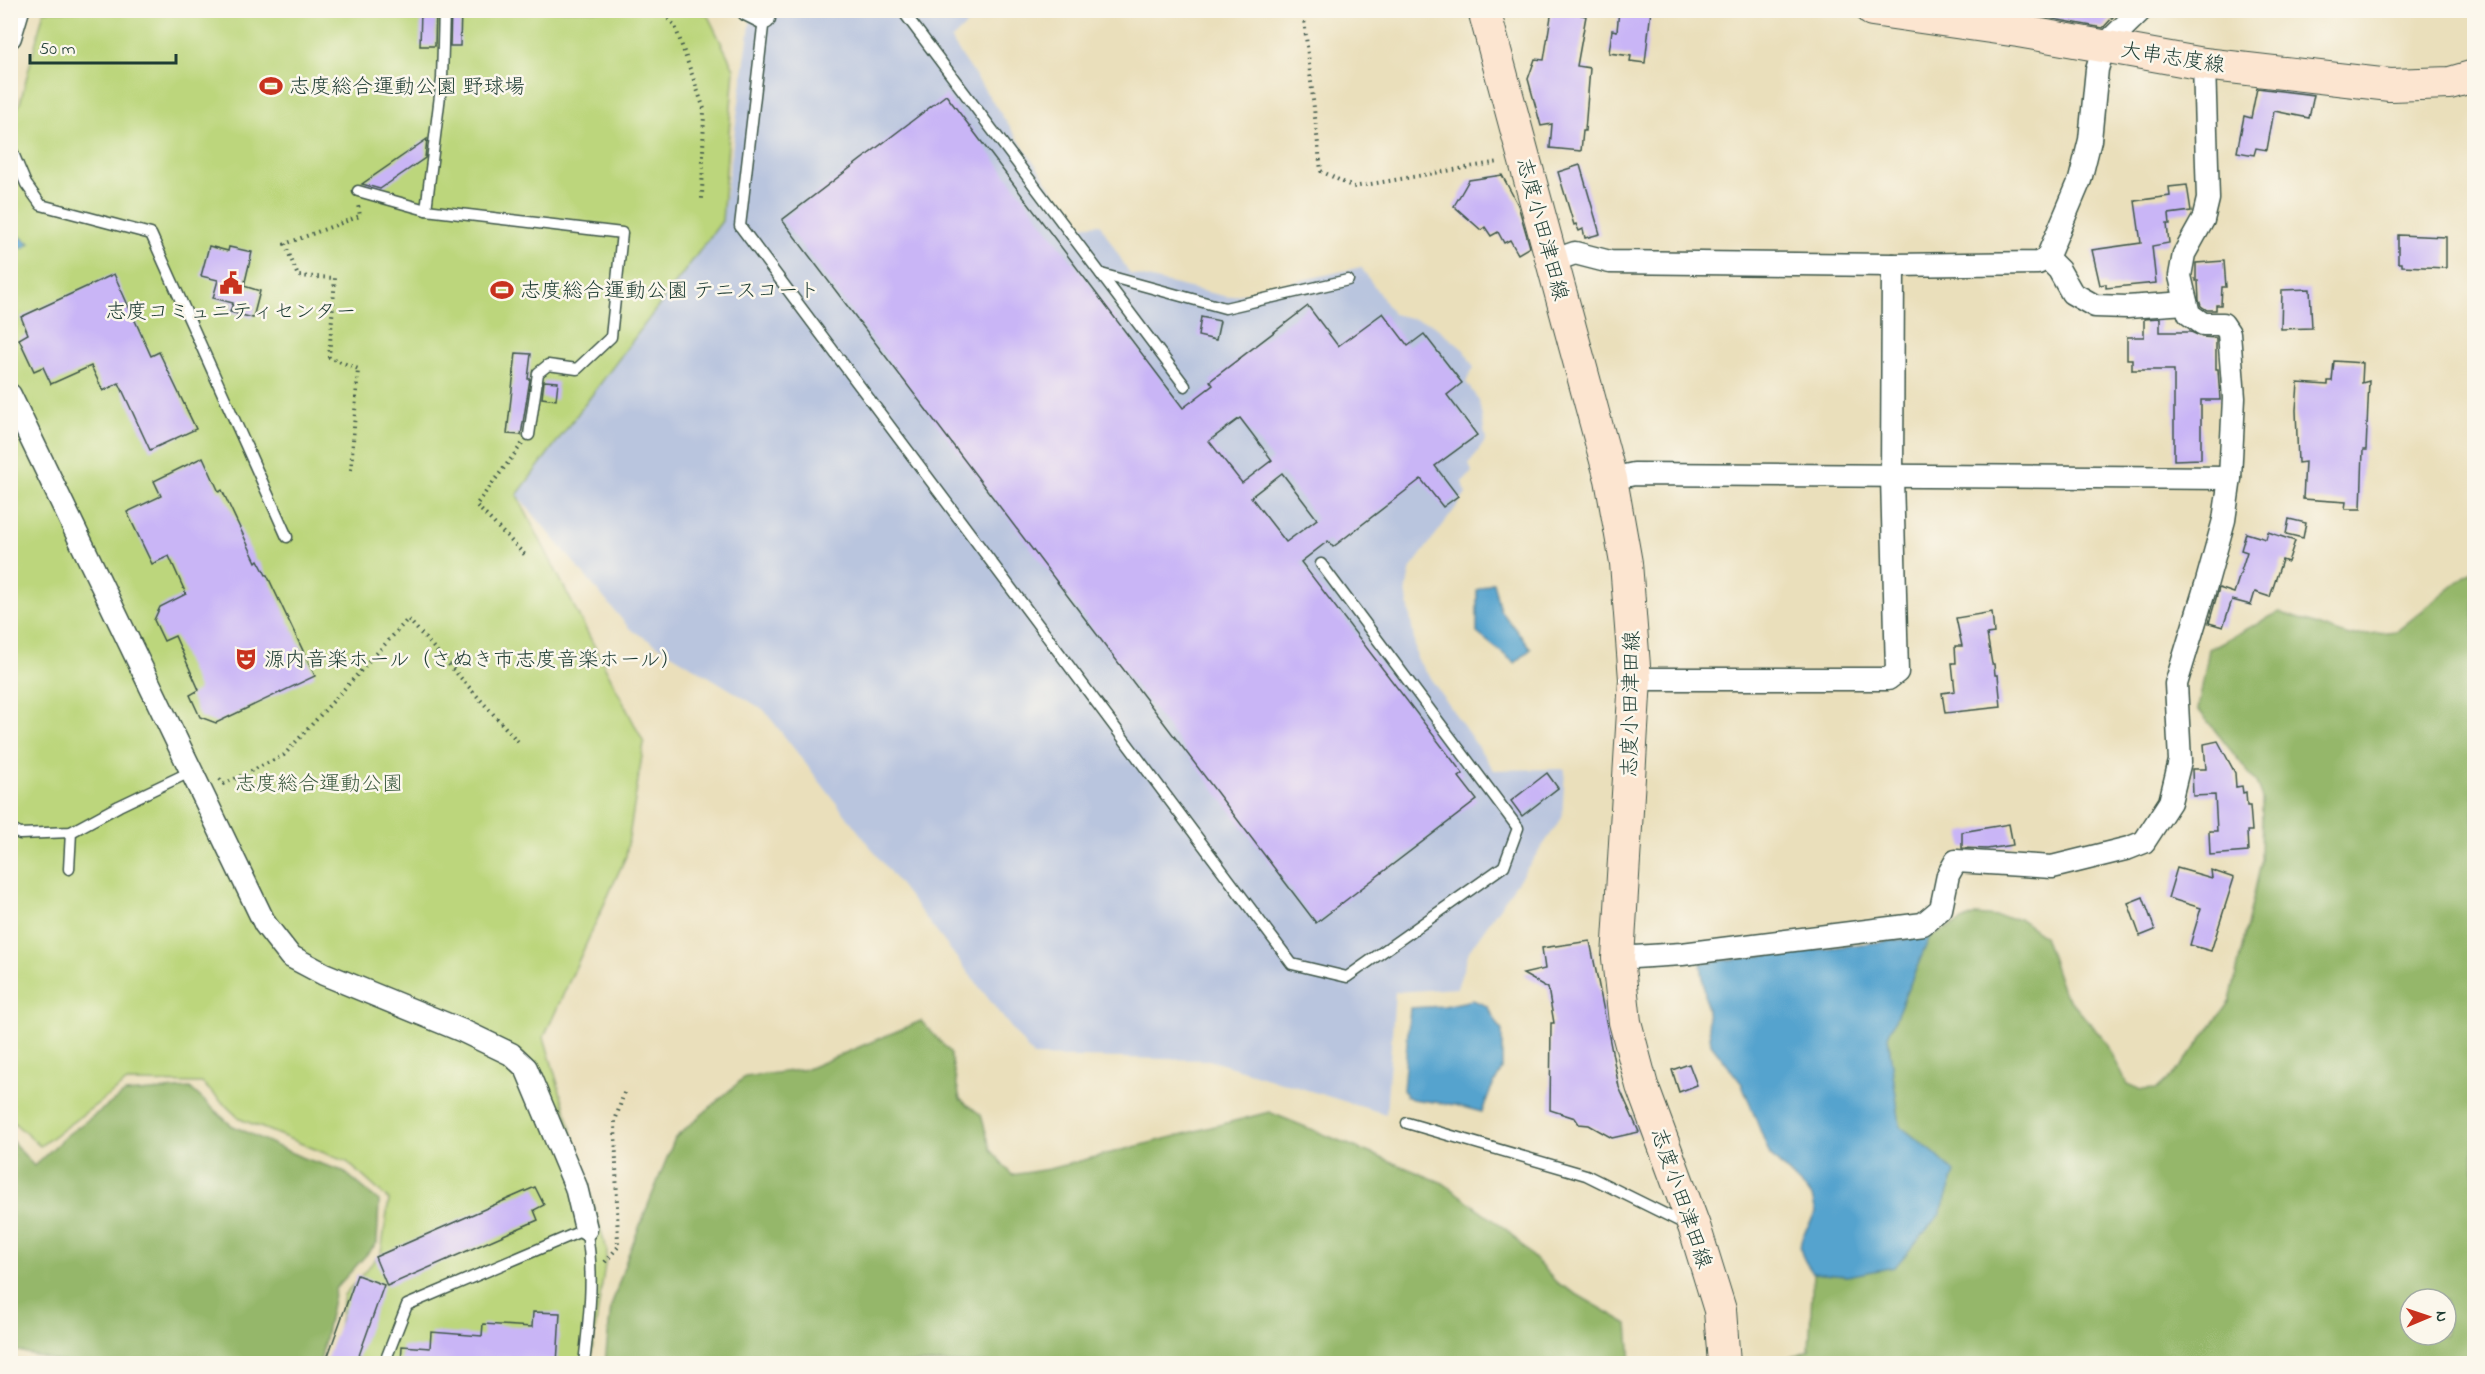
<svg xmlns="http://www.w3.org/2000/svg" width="2485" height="1374" viewBox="0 0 2485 1374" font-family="'Indie Flower','Klee One',sans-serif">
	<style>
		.industrial { fill: #b9c5de }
		.green { fill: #bcd67b; stroke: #6e8a58; stroke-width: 1.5 }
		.forest { fill: #95b76b; stroke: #5a7a50; stroke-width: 1.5; fill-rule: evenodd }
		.water { fill: #54a3ce; stroke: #3a7081; stroke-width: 1.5 }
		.building { fill: #c9b5f6; fill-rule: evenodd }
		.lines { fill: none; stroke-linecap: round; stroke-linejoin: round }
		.service-casing { stroke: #3d5548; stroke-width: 13 }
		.minor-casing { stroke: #3d5548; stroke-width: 25 }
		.secondary-casing { stroke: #3d5548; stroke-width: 34 }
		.path { stroke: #3d5548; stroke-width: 4; stroke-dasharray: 1.5 4.5; stroke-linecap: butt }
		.service { stroke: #fff; stroke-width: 10 }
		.minor { stroke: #fff; stroke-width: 22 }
		.secondary { stroke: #fce5d0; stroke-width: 32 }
		.labels { text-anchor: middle; stroke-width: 5; stroke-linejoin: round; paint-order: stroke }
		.street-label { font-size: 21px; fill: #1f3d34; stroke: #fbf7ec }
		.poi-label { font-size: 21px; fill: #1f3d34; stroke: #fbf7ec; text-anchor: start }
		.park-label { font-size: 21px; fill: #3e5c42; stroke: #fbf7ec }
	</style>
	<rect width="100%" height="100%" fill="#fbf7ec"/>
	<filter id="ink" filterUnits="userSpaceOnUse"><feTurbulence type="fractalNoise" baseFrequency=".0167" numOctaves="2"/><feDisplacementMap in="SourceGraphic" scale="12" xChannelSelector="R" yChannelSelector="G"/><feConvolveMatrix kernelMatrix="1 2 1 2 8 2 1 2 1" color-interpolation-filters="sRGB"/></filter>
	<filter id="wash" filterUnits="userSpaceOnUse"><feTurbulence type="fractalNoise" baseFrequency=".008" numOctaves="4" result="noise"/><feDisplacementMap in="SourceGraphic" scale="24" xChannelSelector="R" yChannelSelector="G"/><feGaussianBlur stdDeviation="1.35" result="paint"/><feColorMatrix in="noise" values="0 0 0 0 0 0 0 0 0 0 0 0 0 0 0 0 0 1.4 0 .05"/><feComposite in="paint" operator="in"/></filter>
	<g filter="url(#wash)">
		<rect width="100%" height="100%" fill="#eadfbb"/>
		<polygon class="industrial" points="752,11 981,11 951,40 1077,226 1100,224 1130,274 1228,297 1361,267 1393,314 1431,323 1464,350 1474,368 1466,382 1479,401 1486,440 1469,464 1472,472 1463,481 1466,494 1411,568 1406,590 1417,659 1494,770 1565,769 1562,818 1469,951 1457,988 1395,992 1386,1114 1209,1060 1033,1056 764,710 630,629 517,495 722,221"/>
		<polygon class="green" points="696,10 708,16 734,69 722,221 517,495 644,743 626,856 544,1037 607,1251 590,1363 334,1363 344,1295 381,1253 389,1200 347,1162 240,1119 202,1083 127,1082 40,1146 11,1120 10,121 20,103 44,11"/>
		<g class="forest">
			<path d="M2474 569V1363L1775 1364 1809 1350 1813 1273 1847 1276 1955 1174 1934 1153 1900 1126 1888 1036 1930 936 1975 915 2020 919 2044 936 2063 992 2106 1042 2127 1084 2141 1090 2157 1089 2181 1067 2230 1001 2261 863 2262 799 2256 782 2198 709 2209 649 2279 612 2349 636 2397 631ZM2410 1299H2446V1335H2410Z"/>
			<polygon points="921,1021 950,1052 960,1099 981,1115 991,1150 1012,1175 1049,1169 1269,1112 1443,1183 1507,1230 1557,1283 1628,1324 1631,1363 605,1363 611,1307 628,1255 675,1138 745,1077 807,1069"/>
			<polygon points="190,1088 231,1125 303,1158 343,1171 379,1201 377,1243 335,1289 320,1363 68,1364 15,1350 11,1351 11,1140 34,1166 67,1135 125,1093"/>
		</g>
		<g class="water">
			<polygon points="19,236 30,243 24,248 11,247 11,237"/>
			<polygon points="1493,582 1500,610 1531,649 1515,663 1477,633 1477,590"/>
			<path d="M1930 936 1888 1036 1900 1126 1934 1153 1955 1173 1940 1214 1895 1267 1847 1276 1813 1273C1792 1246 1800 1240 1816 1213L1812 1196 1770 1155 1742 1084 1711 1044 1701 963Z"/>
			<polygon points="1473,1000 1487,1006 1502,1031 1502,1069 1490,1091 1482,1112 1455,1105 1412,1099 1406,1096 1403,1090 1410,1008 1444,1006"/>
		</g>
		<g id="blocks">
			<g class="building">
				<polygon points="421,10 436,10 435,46 420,46"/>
				<polygon points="451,10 461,10 460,46 450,46"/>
				<polygon points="1552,10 1582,10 1581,15 1586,16 1577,66 1590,68 1585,131 1583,131 1581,151 1550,148 1552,124 1541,126 1528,79 1535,59 1544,60"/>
				<polygon points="1619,10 1651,10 1645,63 1630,61 1631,56 1609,53 1612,30 1617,31"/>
				<polygon points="2015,10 2075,10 2113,17 2103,28 2015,12"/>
				<polygon points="2257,88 2314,95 2309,118 2274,111 2267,150 2256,148 2254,155 2237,152 2244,116 2251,118"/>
				<path d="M946 95 1183 408 1213 385 1210 381 1308 306 1338 346 1383 313 1408 346 1424 334 1462 383 1447 395 1477 435 1435 466 1458 496 1443 507 1421 479 1333 547 1328 541 1301 562 1463 774 1459 777 1477 800 1316 923 782 220ZM1240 418 1272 460 1242 483 1209 441ZM1282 473 1317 519 1286 542 1251 497Z"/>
				<polygon points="427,139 425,158 380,189 362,184"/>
				<polygon points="1580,165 1600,234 1585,238 1583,229 1579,231 1576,224 1574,225 1558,172"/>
				<polygon points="1502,175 1518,205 1530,247 1518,254 1510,240 1504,243 1498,232 1491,236 1485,227 1481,230 1454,206 1469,180"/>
				<polygon points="2187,185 2191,211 2169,214 2170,224 2167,224 2169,243 2152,246 2156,283 2106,288 2106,284 2100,285 2092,250 2141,243 2135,201 2170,196 2169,187"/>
				<polygon points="2398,235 2446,237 2446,268 2402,266 2402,263 2398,263"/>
				<polygon points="209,246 228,251 229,247 252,252 244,286 260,291 253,318 230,312 233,303 213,298 218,280 201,276"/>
				<polygon points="2224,261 2226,287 2222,287 2221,305 2216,305 2216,310 2207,310 2201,306 2199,300 2198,281 2196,281 2196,263"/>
				<polygon points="114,274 151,356 159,352 196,429 150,450 119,383 103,391 91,366 51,384 43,367 34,371 19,339 28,334 21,317"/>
				<polygon points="2310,289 2312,328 2281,329 2282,290"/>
				<polygon points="1201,317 1220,321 1216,340 1198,336"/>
				<polygon points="2160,318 2160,332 2191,332 2202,337 2216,338 2216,369 2218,369 2220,400 2201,400 2201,459 2174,460 2174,370 2132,370 2132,359 2127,359 2127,337 2144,337 2144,319"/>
				<polygon points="516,353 531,354 528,379 530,379 521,435 507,434"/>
				<polygon points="2334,361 2363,363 2362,383 2369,381 2366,450 2363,450 2361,509 2345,509 2346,502 2303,499 2305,462 2298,463 2296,410 2298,383 2328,385 2328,381 2332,381"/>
				<polygon points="544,381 558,382 556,400 542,398"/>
				<polygon points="203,457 219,492 222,490 256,562 258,560 266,575 267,575 315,676 216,723 200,717 190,695 199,690 175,636 164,641 154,620 160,607 186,594 169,556 152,564 127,512 161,496 154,481"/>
				<polygon points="2289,519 2306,523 2303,538 2286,534"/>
				<polygon points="2268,532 2295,541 2288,562 2282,560 2270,597 2255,592 2251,605 2232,600 2223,627 2209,623 2219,588 2234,593 2247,552 2241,550 2246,533 2266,539"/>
				<polygon points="1992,612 1994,633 1987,634 1992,664 1994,664 1995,675 1998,675 2001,707 1945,713 1942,693 1955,691 1952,663 1956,663 1955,646 1962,646 1956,618"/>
				<polygon points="2218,741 2235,773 2236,787 2242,786 2243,793 2246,792 2247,806 2250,806 2252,831 2247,831 2248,852 2210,855 2209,831 2217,831 2215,795 2193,796 2192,769 2206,769 2204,744"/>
				<polygon points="1547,773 1558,788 1522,816 1511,801"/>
				<polygon points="2009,824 2013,845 1987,849 1962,848 1962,832"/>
				<polygon points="2177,868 2212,878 2211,870 2234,878 2211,951 2190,945 2201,908 2168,898"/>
				<polygon points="2143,897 2155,930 2140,936 2128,903"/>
				<polygon points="1590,941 1619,1087 1639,1132 1612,1138 1589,1125 1579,1124 1575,1118 1550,1110 1551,1023 1554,1023 1548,988 1523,974 1545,969 1542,948"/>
				<polygon points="1689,1064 1697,1085 1679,1092 1672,1070"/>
				<polygon points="535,1187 544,1205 534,1210 538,1220 387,1286 375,1257"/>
				<polygon points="357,1275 384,1285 356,1364 325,1364"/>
				<polygon points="533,1312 560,1313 557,1364 401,1364 402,1346 430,1348 431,1332 482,1336 483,1324 532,1327"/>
			</g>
		</g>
	</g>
	<g filter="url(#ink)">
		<use href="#blocks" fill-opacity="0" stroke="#3d5548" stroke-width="1.5"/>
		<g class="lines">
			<g class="service-casing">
				<g id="service">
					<polyline points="773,10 764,18 740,226 1292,964 1347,977 1504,866 1518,828 1321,564"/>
					<polyline points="902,10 1185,386"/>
					<polyline points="10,146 26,184 41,205 151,234 287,537"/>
					<polyline points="358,191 426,210 622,233 611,337 577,369 548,365 538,373 529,435"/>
					<polyline points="426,210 442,79 444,10"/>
					<polyline points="1101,274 1225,308 1348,280"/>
					<polyline points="10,829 20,834 71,832 119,806 190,772"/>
					<polyline points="69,869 71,832"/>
					<polyline points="1407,1123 1586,1175 1687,1225"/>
					<path d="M384 1364 407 1305 586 1229C595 1274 589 1319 584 1364"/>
				</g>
			</g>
			<g class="minor-casing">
				<g id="minor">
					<polyline points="748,10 764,18"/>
					<polyline points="2141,10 2104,46 2097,69 2090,140 2080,180 2047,258 2059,270 2072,293 2095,306 2127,307 2186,303"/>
					<polyline points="10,37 18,10"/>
					<polyline points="1552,261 1575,253 1610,262 1893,265 2038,263 2047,258"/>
					<polyline points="10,395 265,924 290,956 324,974 463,1031 511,1054 526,1068 576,1187 586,1229"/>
					<polyline points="1611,479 1634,474 2230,478"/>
					<polyline points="1635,679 1888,679 1897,672 1892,477 1893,265"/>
					<polyline points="1618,958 1682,954 1923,924 1941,909 1948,875 1956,861 2052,867 2129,848 2144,842 2170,802 2180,761 2176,684 2206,585 2224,520 2230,478 2234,398 2229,333 2223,324 2203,324 2189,314 2180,276 2184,254 2203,220 2208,199 2204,64"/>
				</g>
			</g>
			<g class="secondary-casing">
				<g id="secondary">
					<polyline points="1484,10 1611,479 1626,563 1635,679 1618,958 1625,1022 1642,1086 1695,1229 1720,1310 1724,1364"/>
					<polyline points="1872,10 2018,31 2204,64 2390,85 2450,83 2474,76"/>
				</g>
			</g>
			<g class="path">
				<polyline points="660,10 675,26 704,109 702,199"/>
				<polyline points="1303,10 1321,171 1353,187 1500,162"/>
				<polyline points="522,444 476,505 527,557"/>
				<polyline points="351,470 358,369 329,357 335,278 298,276 285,244 360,216 358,204"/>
				<polyline points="220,779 224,784 284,755 408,619 520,744"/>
				<polyline points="605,1262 618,1247 615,1121 625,1090"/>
			</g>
			<use href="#service" class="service"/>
			<use href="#minor" class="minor"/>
			<use href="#secondary" class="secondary"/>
		</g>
	</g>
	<defs>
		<g id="stadium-bare" transform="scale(1.8)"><path d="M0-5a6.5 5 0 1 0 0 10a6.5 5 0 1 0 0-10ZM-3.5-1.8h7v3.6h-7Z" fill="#c8321e" stroke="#fbf7ec" stroke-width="2.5" paint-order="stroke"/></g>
		<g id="civic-bare" transform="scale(1.8)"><path d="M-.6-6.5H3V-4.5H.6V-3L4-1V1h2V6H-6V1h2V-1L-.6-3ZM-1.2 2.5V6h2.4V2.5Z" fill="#c8321e" stroke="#fbf7ec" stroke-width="2.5" paint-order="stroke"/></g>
		<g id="theatre-bare" transform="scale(1.8)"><path d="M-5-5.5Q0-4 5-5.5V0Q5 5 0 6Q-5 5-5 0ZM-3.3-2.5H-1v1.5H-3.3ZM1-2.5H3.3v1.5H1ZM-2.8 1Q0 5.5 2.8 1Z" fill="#c8321e" stroke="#fbf7ec" stroke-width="2.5" paint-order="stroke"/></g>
	</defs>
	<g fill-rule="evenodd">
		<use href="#stadium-bare" x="271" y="86"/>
		<use href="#civic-bare" x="231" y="283"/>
		<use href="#stadium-bare" x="502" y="290"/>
		<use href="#theatre-bare" x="246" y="659"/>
	</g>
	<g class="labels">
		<g class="street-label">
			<text transform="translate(2173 57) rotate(9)" y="7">大串志度線</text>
			<text transform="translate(1543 229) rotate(75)" y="7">志度小田津田線</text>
			<text transform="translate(1630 704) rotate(-89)" y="7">志度小田津田線</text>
			<text transform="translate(1682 1198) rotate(71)" y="7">志度小田津田線</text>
		</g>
		<g class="poi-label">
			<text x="289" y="93">志度総合運動公園 野球場</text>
			<text x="520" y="297">志度総合運動公園 テニスコート</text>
			<text x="231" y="318" text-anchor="middle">志度コミュニティセンター</text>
			<text x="264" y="666">源内音楽ホール（さぬき市志度音楽ホール）</text>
		</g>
		<g class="park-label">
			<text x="319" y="790">志度総合運動公園</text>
		</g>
	</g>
	<rect width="2485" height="1374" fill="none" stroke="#fbf7ec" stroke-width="36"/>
	<g transform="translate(2428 1317) rotate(88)"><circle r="28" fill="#fbf7ec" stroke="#a3ada2" stroke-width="1.5"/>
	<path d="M0-4.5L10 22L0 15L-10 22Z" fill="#c8321e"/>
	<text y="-9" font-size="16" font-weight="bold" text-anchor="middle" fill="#1f3d34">N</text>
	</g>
	<path d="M30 54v9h146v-9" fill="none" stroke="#1f3d34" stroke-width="3"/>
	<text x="39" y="54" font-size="18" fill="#1f3d34" stroke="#fbf7ec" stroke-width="4.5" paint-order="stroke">50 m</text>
</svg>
